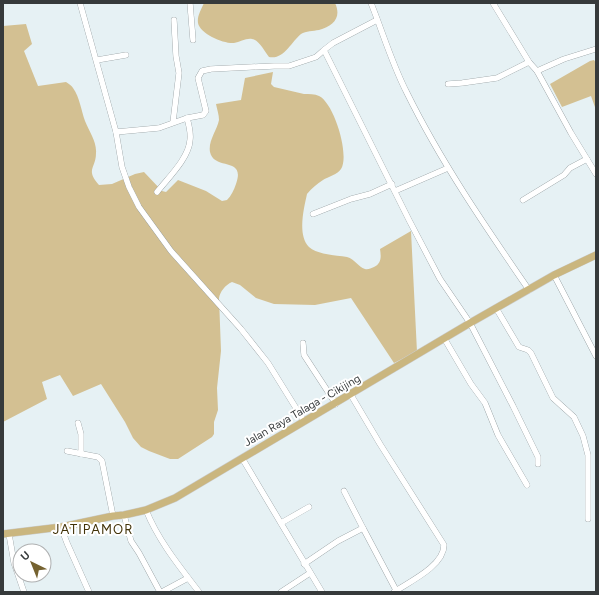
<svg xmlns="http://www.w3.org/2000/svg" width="599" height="595" viewBox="0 0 599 595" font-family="Figtree,sans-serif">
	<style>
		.green { fill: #d3c092 }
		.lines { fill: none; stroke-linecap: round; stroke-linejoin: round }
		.minor-casing { stroke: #838d90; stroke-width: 6 }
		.major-casing { stroke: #cbcccc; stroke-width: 8 }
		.minor { stroke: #fff; stroke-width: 5.5 }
		.major { stroke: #cab67f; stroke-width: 7 }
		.labels { text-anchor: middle; stroke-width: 4; stroke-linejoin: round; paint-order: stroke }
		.street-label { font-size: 11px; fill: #363a3b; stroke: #fff }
		.quarter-label { font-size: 13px; letter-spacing: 1px; fill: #423309; stroke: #fff }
	</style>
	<rect width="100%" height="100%" fill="#e6f1f4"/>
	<g class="green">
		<path d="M204 3H335C342 18 333 26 319 30 313 31 306 31 301 34 291 42 284 60 269 57 265 52 259 40 252 39 246 38 240 42 234 43 224 44 200 34 198 23 197 16 201 10 204 3Z"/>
		<path d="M26 24 32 44 24 51 38 86 66 82C69 84 72 86 73 88 80 98 81 110 85 121 89 131 97 142 96 153 96 169 85 169 99 185L112 184 135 174 144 172 162 191 166 192 178 180 206 191 222 201 227 200C231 196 234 190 236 184 246 156 214 171 210 152 208 141 217 130 219 120 219 115 217 109 216 104L241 100 245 78 273 72 271 84 274 87C284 89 294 92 304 94 309 94 315 94 319 96 334 103 350 155 341 169 338 174 328 177 323 180 317 184 312 188 307 194 304 208 297 235 309 247 318 255 336 255 347 257 355 259 358 267 365 269 368 270 371 268 374 267 382 263 381 256 380 249L411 231 417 352 394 363 351 298 315 305 274 304 256 298 240 285 232 282C225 285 220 292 219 298L221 351 217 388 218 410 214 422V434L212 437 178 459H170L149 451 141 447 133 438 125 422 101 384 73 396 60 375 42 382 47 399 3 422V26Z"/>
		<polygon points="594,60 596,63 596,110 591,96 562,107 550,84 590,61"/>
	</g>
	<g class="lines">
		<g class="minor-casing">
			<g id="minor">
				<polyline points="80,3 116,132 122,167 129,187 139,207 171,251 241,329 268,363 304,421"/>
				<polyline points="190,3 193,40"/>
				<path d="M371 3C383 33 392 64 407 93 441 162 485 226 529 290"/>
				<polyline points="493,3 529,62 537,71 571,133 596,174"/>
				<polyline points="377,20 333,43 324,50 409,220 440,279 470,323 513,406 538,457 538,464"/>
				<polyline points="97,60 126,55"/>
				<polyline points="537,71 564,59 596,49"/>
				<polyline points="448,84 462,83 497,78 529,62"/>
				<polyline points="173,122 179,73 176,56 174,20"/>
				<polyline points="116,132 159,128 187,118"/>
				<polyline points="395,191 448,168"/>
				<path d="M157 192C168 178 189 158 190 140 191 133 189 125 187 118L203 115 206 111 198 78 202 71 211 69 274 66H289L316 57 324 50"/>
				<polyline points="523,200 564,175 570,168 587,159"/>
				<polyline points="313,214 351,199 370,194 392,184"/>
				<polyline points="554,275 596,356"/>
				<polyline points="496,308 519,347 528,350 531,353 553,398 574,417 583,436 588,455 588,519"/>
				<polyline points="444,338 471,384 485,403 498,435 527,485"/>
				<polyline points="303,343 304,355 336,404"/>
				<path d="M351 395 380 444 444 545C444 566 409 582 394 592"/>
				<polyline points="78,423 81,434 81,454"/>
				<polyline points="67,451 98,457 102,461 113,516"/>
				<polyline points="242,458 322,592"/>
				<polyline points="344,491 363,528"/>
				<path d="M146 510C158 540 179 566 199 592"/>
				<polyline points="124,515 131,541 139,553 160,592"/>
				<polyline points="281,523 309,507"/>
				<polyline points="61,527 67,543 89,592"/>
				<polyline points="9,534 14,563 24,592"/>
				<polyline points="304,564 338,541 363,528 397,592"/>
				<polyline points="162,592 188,578"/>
				<polyline points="281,592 310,573"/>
			</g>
		</g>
		<g class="major-casing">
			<polyline id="major" points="3,534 61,527 113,516 124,515 146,510 175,498 470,323 554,275 596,255"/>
		</g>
		<use href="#minor" class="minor"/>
		<use href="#major" class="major"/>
	</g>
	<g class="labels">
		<g class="street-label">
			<text transform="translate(302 410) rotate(-30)" y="4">Jalan Raya Talaga - Cikijing</text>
		</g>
		<g class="quarter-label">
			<text x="93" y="534">JATIPAMOR</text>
		</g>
	</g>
	<rect width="599" height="595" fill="none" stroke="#363a3b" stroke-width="8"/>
	<g transform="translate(32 563) rotate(317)"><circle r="19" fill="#ffffff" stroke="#afb0b1"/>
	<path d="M0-3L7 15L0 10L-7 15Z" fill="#756230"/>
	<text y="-6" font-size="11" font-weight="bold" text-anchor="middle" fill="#363a3b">U</text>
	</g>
</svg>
